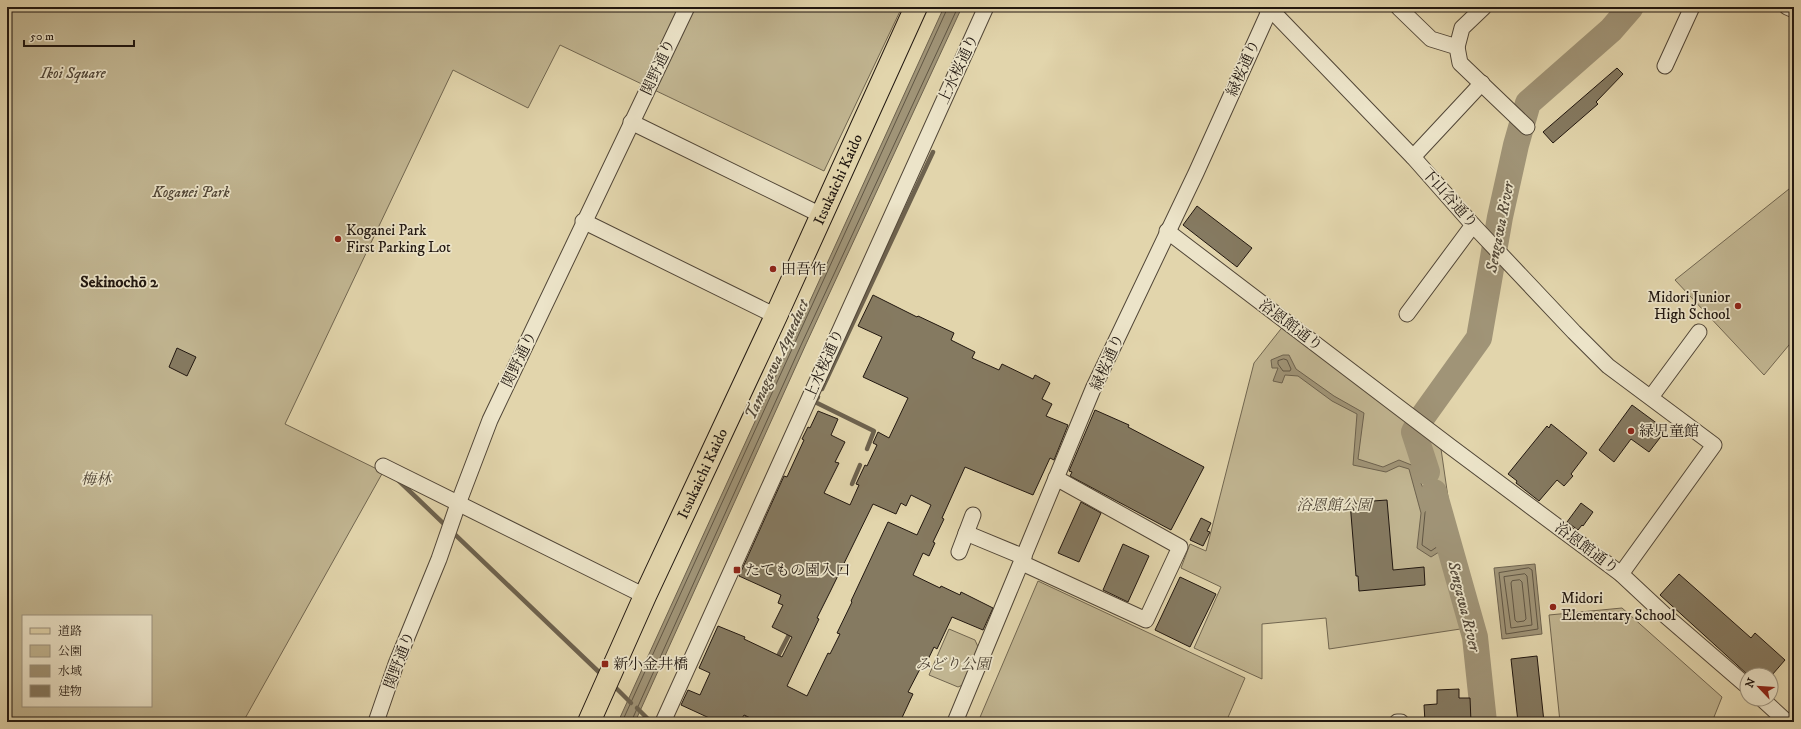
<svg xmlns="http://www.w3.org/2000/svg" width="1801" height="729" viewBox="0 0 1801 729" font-family="'IM FELL DW Pica','Noto Serif JP',serif">
	<style>
		.green { fill: #c1b591; stroke: #716650; fill-rule: evenodd }
		.water { fill: #a09477; stroke: #6d624e }
		.lines { fill: none; stroke-linecap: round; stroke-linejoin: round }
		.shore { stroke: #605644; stroke-width: 1 }
		.stream { stroke: #6d624e; stroke-width: 4.5 }
		.river { stroke: #a09477; stroke-width: 26 }
		.building { fill: #857a61; stroke: #211710; fill-rule: evenodd }
		.street-casing { stroke: #514637; stroke-width: 17 }
		.primary-casing { stroke: #211710; stroke-width: 24 }
		.street { stroke: #ece4c9; stroke-width: 15 }
		.primary { stroke: #e2d5ac; stroke-width: 22 }
		.poi-dot { fill: #8f2418; stroke: #ece4c9; stroke-width: 1.5 }
		.labels { text-anchor: middle; stroke-width: 3.5; stroke-linejoin: round; paint-order: stroke }
		.street-label { font-size: 15px; fill: #211710; stroke: #ece4c9 }
		.park-label { font-size: 15px; font-style: italic; fill: #514637; stroke: #ece4c9 }
		.poi-label { font-size: 15px; fill: #211710; stroke: #ece4c9; text-anchor: start }
		.water-label { font-size: 16px; font-style: italic; fill: #544939; stroke: #ece4c9 }
		.neighbourhood-label { font-size: 16px; font-weight: bold; fill: #211710; stroke: #ece4c9 }
	</style>
	<rect width="100%" height="100%" fill="#e2d5ac"/>
	<filter id="stains"><feTurbulence type="fractalNoise" baseFrequency=".005" numOctaves="4"/><feColorMatrix values="0 0 0 0 .2 0 0 0 0 .09 0 0 0 0 .02 0 0 0 .5 -.17"/></filter>
	<radialGradient id="worn" r=".72"><stop offset=".6" stop-color="#630" stop-opacity="0"/><stop offset="1" stop-color="#630" stop-opacity=".3"/></radialGradient>
	<g class="green">
		<path d="M7 7H902L824 171 560 45 528 108 453 70 285 424 383 472 243 722H7ZM23 616H151V706H23Z"/>
		<polygon points="1794,185 1794,339 1764,375 1675,280"/>
		<polygon points="1284,325 1440,442 1467,628 1329,649 1326,618 1262,624 1262,679 1194,648 1221,587 1181,568 1190,544 1206,551 1254,363"/>
		<polygon points="1038,581 1245,678 1226,722 978,722"/>
		<polygon points="1622,608 1722,697 1712,722 1560,722 1549,615"/>
		<polygon points="949,629 975,640 979,649 965,684 958,687 929,675"/>
	</g>
	<g class="water">
		<polygon points="944,7 962,7 806,344 635,722 618,722"/>
		<polygon points="1283,355 1289,355 1296,369 1334,396 1364,413 1358,459 1383,467 1399,460 1414,466 1447,547 1431,557 1417,548 1421,513 1409,469 1399,466 1386,472 1353,465 1357,414 1332,401 1298,376 1285,375 1282,383 1273,381 1278,368 1272,368 1271,360"/>
		<polygon points="1535,564 1542,634 1502,639 1494,568"/>
	</g>
	<g class="lines">
		<g class="shore">
			<polygon points="1284,359 1287,360 1291,369 1290,371 1283,371 1278,364 1278,361"/>
			<polygon points="1427,511 1429,512 1441,544 1431,551 1422,545 1425,513"/>
			<polygon points="1529,568 1532,570 1538,629 1506,634 1499,573"/>
			<polygon points="1525,574 1527,576 1532,625 1511,628 1504,577"/>
			<polygon points="1520,580 1522,582 1526,619 1524,621 1517,622 1515,620 1511,583 1512,581"/>
			<polyline points="622,722 948,7"/>
			<polyline points="631,722 802,343 958,7"/>
		</g>
		<g class="stream">
			<polyline points="822,389 933,152"/>
			<polyline points="818,397 815,402 874,431 867,449"/>
			<polyline points="398,480 602,675"/>
			<polyline points="852,484 860,465"/>
			<polyline points="776,660 791,631"/>
			<polyline points="612,684 631,703"/>
			<polyline points="637,708 651,722"/>
			<polyline points="744,722 750,711"/>
		</g>
		<g class="river">
			<polyline points="1427,472 1414,432 1421,419 1479,338 1500,217 1516,145 1528,103 1611,30 1631,7"/>
			<polyline points="1434,492 1475,637 1484,722"/>
		</g>
	</g>
	<g class="building">
		<polygon points="1617,68 1623,74 1596,102 1598,104 1553,143 1543,132"/>
		<polygon points="1197,206 1252,248 1237,267 1183,225"/>
		<path d="M873 295 917 317 918 316 954 333 951 340 975 352 972 358 999 370 1002 364 1033 379 1035 375 1050 383 1042 399 1052 404 1046 416 1068 425 1054 460 1050 458 1033 495 965 467 942 518 944 519 933 542 935 543 929 556 923 553 913 575 940 588 941 586 960 595 961 592 993 608 983 630 952 617 937 649 934 647 923 670 920 669 908 692 913 694 900 722H759L744 715 740 722H718L681 705 688 690 700 695 710 673 699 668 718 626 745 637 744 639 782 657 792 637 772 627 783 605 778 603 781 595 739 576 784 476 787 477 804 440 802 439 808 427 810 428 818 411 838 419 831 435 845 442 835 462 839 463 824 493 850 505 859 485 856 484 865 465 867 466 877 445 873 443 878 432 889 438 908 398 863 377 882 337 858 326ZM911 495 931 505 917 535 888 522 851 601 852 602 837 633 840 634 830 654 828 653 807 696 787 686 819 619 817 618 830 592 873 504 896 514 901 503 906 506Z"/>
		<polygon points="177,348 196,357 187,376 169,367"/>
		<polygon points="1632,405 1666,430 1649,452 1631,439 1614,462 1599,450"/>
		<polygon points="1095,410 1129,425 1128,427 1204,467 1171,530 1070,476 1072,472 1069,471"/>
		<polygon points="1551,424 1587,453 1571,474 1573,476 1564,486 1557,480 1539,501 1516,483 1517,481 1508,474 1547,426 1549,428"/>
		<polygon points="1373,497 1373,501 1387,500 1393,570 1424,567 1425,585 1359,591 1358,576 1356,576 1350,502 1362,501 1362,498"/>
		<polygon points="1081,502 1101,513 1079,562 1058,553"/>
		<polygon points="1581,503 1593,512 1583,526 1582,525 1578,530 1567,522"/>
		<polygon points="1201,518 1211,523 1207,531 1210,532 1203,546 1190,540"/>
		<polygon points="1123,544 1149,556 1128,602 1103,590"/>
		<polygon points="1679,574 1751,638 1755,633 1785,660 1772,675 1748,675 1660,595"/>
		<polygon points="1180,577 1216,594 1190,647 1155,630"/>
		<polygon points="1537,656 1544,722 1518,722 1511,659"/>
		<polygon points="1459,689 1459,698 1470,698 1471,722 1425,722 1424,705 1437,704 1437,690"/>
	</g>
	<g class="lines">
		<g class="street-casing">
			<g id="street">
				<polyline points="1265,7 1276,15 1413,157 1473,225 1574,332 1608,366 1714,445 1621,574"/>
				<polyline points="1787,7 1794,10"/>
				<polyline points="1399,8 1431,39 1457,47 1460,63 1527,127"/>
				<polyline points="1457,47 1462,28 1484,7"/>
				<polyline points="1665,66 1692,7"/>
				<polyline points="631,122 821,215"/>
				<polyline points="1413,157 1482,83"/>
				<polyline points="583,221 776,316"/>
				<polyline points="1167,231 1451,447 1621,574 1666,616 1747,686"/>
				<polyline points="1407,314 1473,225"/>
				<polyline points="1651,397 1699,332"/>
				<polyline points="383,466 645,596"/>
				<polyline points="966,533 1024,557"/>
				<polyline points="959,552 973,515"/>
				<polyline points="1022,563 1146,620 1180,547 1056,478"/>
				<polyline points="1762,699 1787,722"/>
				<polyline points="376,722 396,664 439,559 458,504 490,420 687,7"/>
				<polyline points="663,722 986,7"/>
				<polyline points="955,722 1093,389 1196,173 1271,7"/>
				<polyline points="1397,722 1401,722"/>
			</g>
		</g>
		<g class="primary-casing">
			<g id="primary">
				<path id="s1" d="M589 722 645 596 776 316 916 7"/>
			</g>
		</g>
		<use href="#street" class="street"/>
		<use href="#primary" class="primary"/>
	</g>
	<g class="poi-dot">
		<circle cx="338" cy="239" r="4"/>
		<circle cx="773" cy="269" r="4"/>
		<circle cx="1738" cy="306" r="4"/>
		<circle cx="1631" cy="431" r="4"/>
		<rect x="733" y="566" width="8" height="8" rx="2"/>
		<circle cx="1553" cy="607" r="4"/>
		<rect x="601" y="660" width="8" height="8" rx="2"/>
	</g>
	<g class="labels">
		<g class="street-label">
			<text transform="translate(658 67) rotate(-65)" y="5">関野通り</text>
			<text transform="translate(1243 68) rotate(-66)" y="5">緑桜通り</text>
			<text transform="translate(958 69) rotate(-65)" y="5">上水桜通り</text>
			<text dy="5" stroke="none"><textPath href="#s1" startOffset="597">Itsukaichi Kaido</textPath></text>
			<text transform="translate(1450 198) rotate(48)" y="5">下山谷通り</text>
			<text transform="translate(1291 325) rotate(37)" y="5">浴恩館通り</text>
			<text transform="translate(519 359) rotate(-64)" y="5">関野通り</text>
			<text transform="translate(1107 362) rotate(-66)" y="5">緑桜通り</text>
			<text transform="translate(824 364) rotate(-66)" y="5">上水桜通り</text>
			<text dy="5" stroke="none"><textPath href="#s1" startOffset="273">Itsukaichi Kaido</textPath></text>
			<text transform="translate(1587 548) rotate(37)" y="5">浴恩館通り</text>
			<text transform="translate(399 660) rotate(-69)" y="5">関野通り</text>
		</g>
		<g class="park-label">
			<text x="73" y="78">Ikoi Square</text>
			<text x="191" y="197">Koganei Park</text>
			<text x="96" y="484">梅林</text>
			<text x="1334" y="510">浴恩館公園</text>
			<text x="953" y="669">みどり公園</text>
		</g>
		<g class="poi-label">
			<text x="346" y="235">Koganei Park<tspan x="346" dy="17">First Parking Lot</tspan></text>
			<text x="781" y="274">田吾作</text>
			<text x="1730" y="302" text-anchor="end">Midori Junior<tspan x="1730" dy="17">High School</tspan></text>
			<text x="1639" y="436">緑児童館</text>
			<text x="745" y="575">たてもの園入口</text>
			<text x="1561" y="603">Midori<tspan x="1561" dy="17">Elementary School</tspan></text>
			<text x="613" y="669">新小金井橋</text>
		</g>
		<g class="water-label">
			<text transform="translate(1499 227) rotate(-79)" y="6">Sengawa River</text>
			<text transform="translate(776 359) rotate(-65)" y="6">Tamagawa Aqueduct</text>
			<text transform="translate(1465 606) rotate(76)" y="6">Sengawa River</text>
		</g>
		<g class="neighbourhood-label">
			<text x="119" y="287">Sekinochō 2</text>
		</g>
	</g>
	<rect width="1801" height="729" fill="none" stroke="#e2d5ac" stroke-width="24"/>
	<rect x="8" y="8" width="1785" height="713" fill="none" stroke="#211710" stroke-width="2"/>
	<rect x="12" y="12" width="1777" height="705" fill="none" stroke="#211710"/>
	<rect x="22" y="615" width="130" height="92" fill="#ece4c9" stroke="#9b927f"/>
	<rect x="30" y="628" width="20" height="6" fill="#e2d5ac" stroke="#9b927f"/>
	<text x="58" y="635" font-size="12" fill="#211710">道路</text>
	<rect x="30" y="645" width="20" height="12" fill="#c1b591" stroke="#9b927f"/>
	<text x="58" y="655" font-size="12" fill="#211710">公園</text>
	<rect x="30" y="665" width="20" height="12" fill="#a09477" stroke="#9b927f"/>
	<text x="58" y="675" font-size="12" fill="#211710">水域</text>
	<rect x="30" y="685" width="20" height="12" fill="#857a61" stroke="#9b927f"/>
	<text x="58" y="695" font-size="12" fill="#211710">建物</text>
	<g transform="translate(1759 687) rotate(295)"><circle r="19" fill="#ece4c9" stroke="#9b927f"/>
	<path d="M0-3L7 15L0 10L-7 15Z" fill="#8f2418"/>
	<text y="-6" font-size="11" font-weight="bold" text-anchor="middle" fill="#211710">N</text>
	</g>
	<path d="M24 40v6h110v-6" fill="none" stroke="#211710" stroke-width="2"/>
	<text x="30" y="40" font-size="12" fill="#211710" stroke="#ece4c9" stroke-width="3" paint-order="stroke">50 m</text>
	<rect width="100%" height="100%" filter="url(#stains)"/>
	<rect width="100%" height="100%" fill="url(#worn)"/>
</svg>
